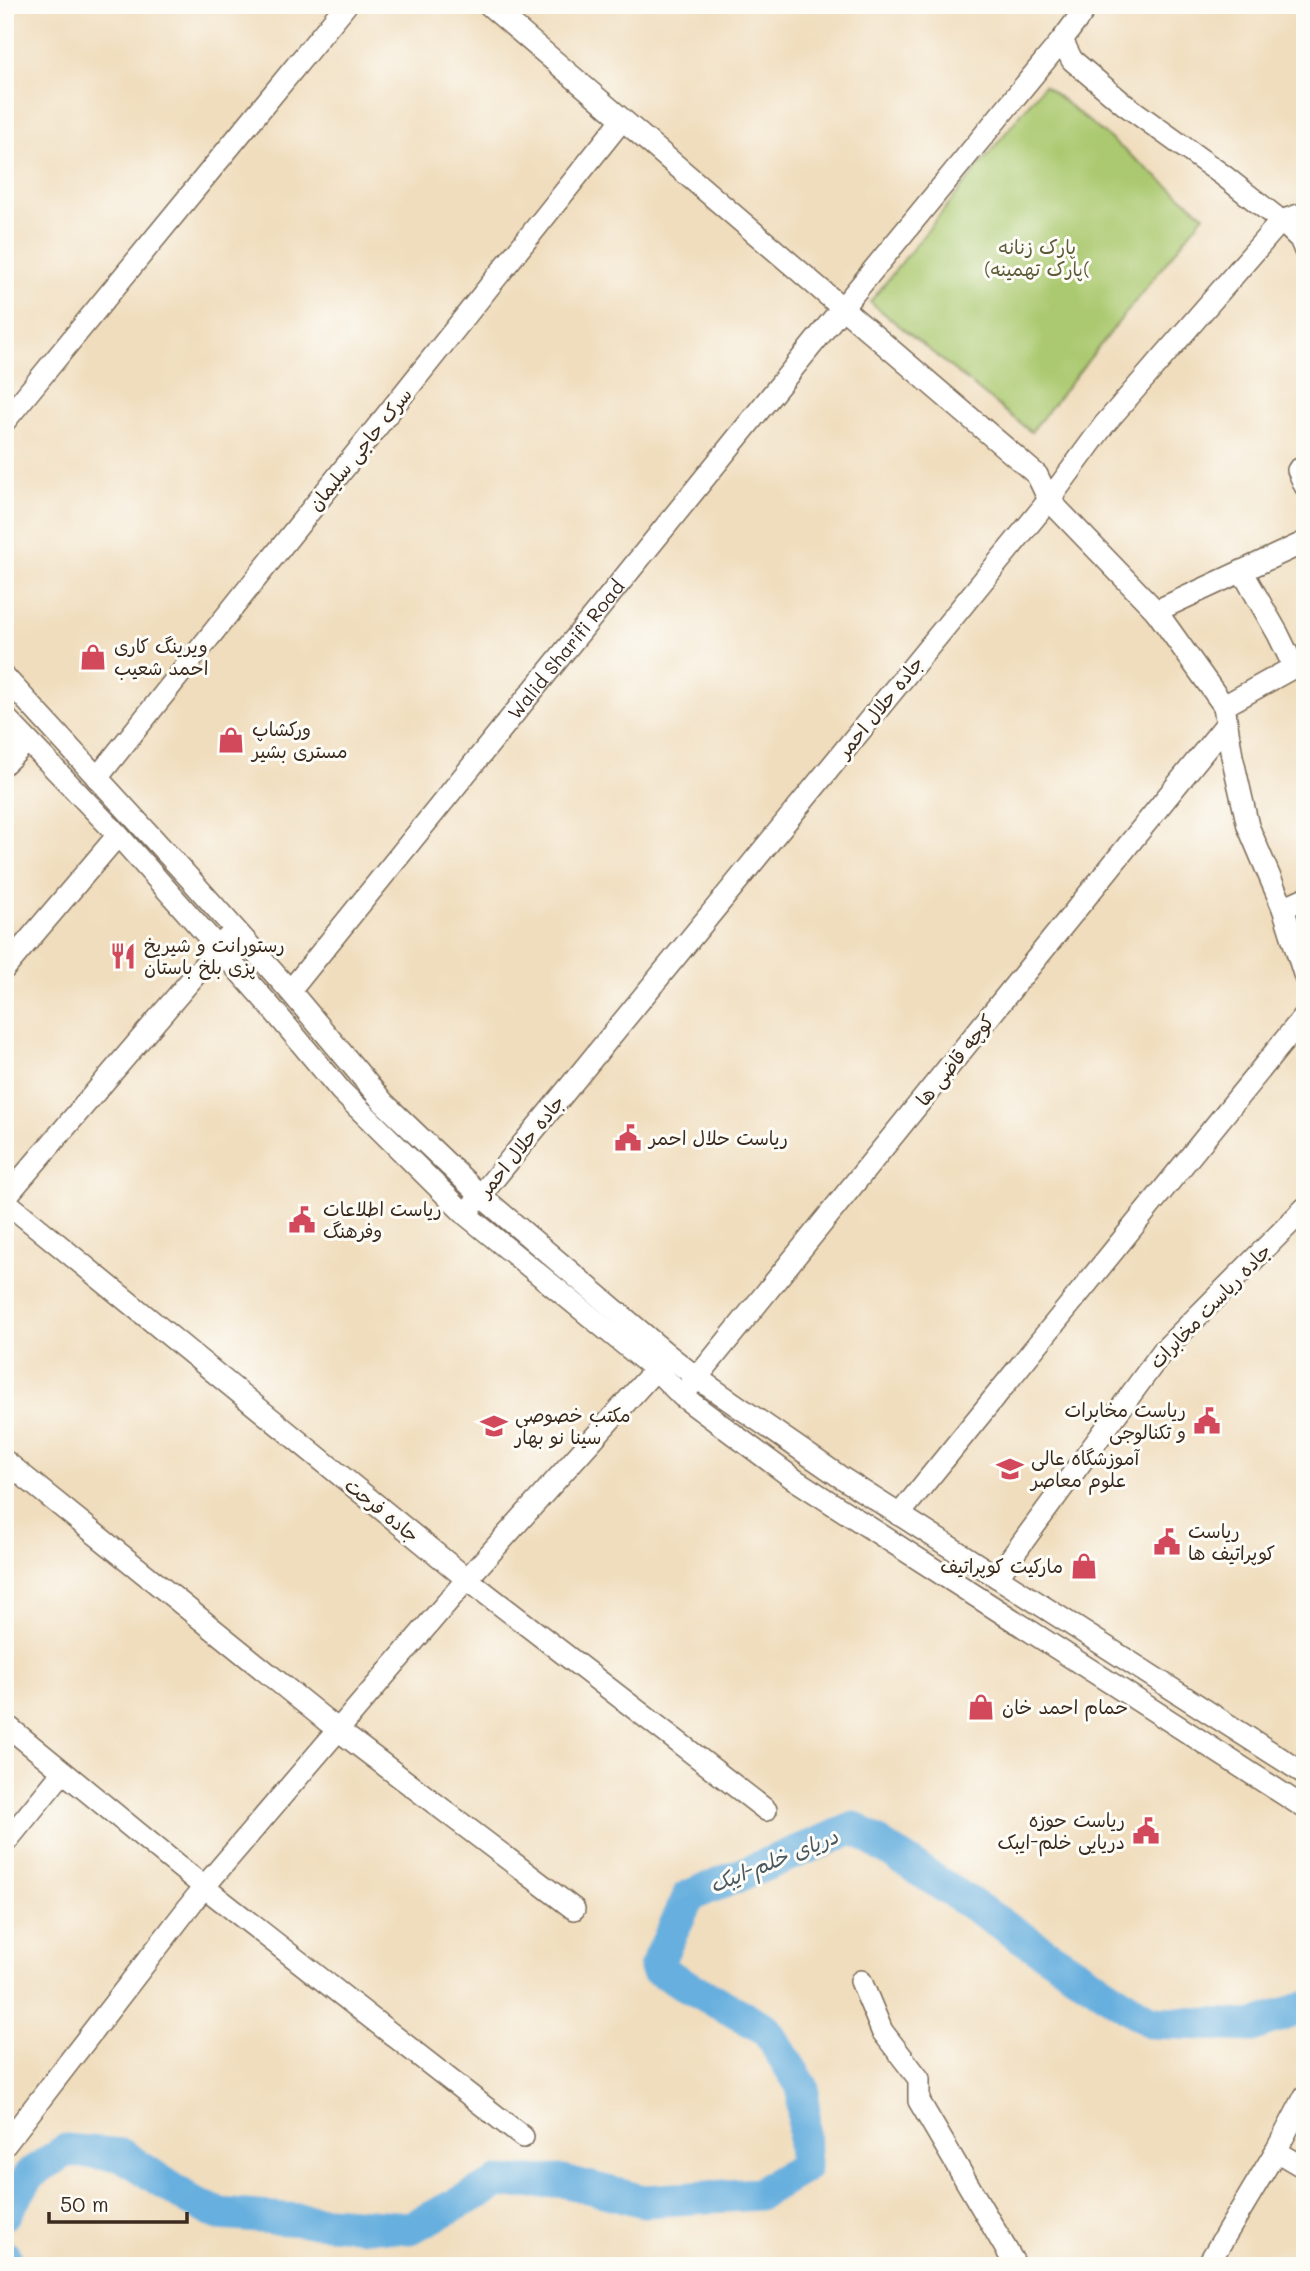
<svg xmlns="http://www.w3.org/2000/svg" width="1310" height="2271" viewBox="0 0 1310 2271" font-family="Mali,'Playpen Sans Arabic',sans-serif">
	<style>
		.green { fill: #abc970; stroke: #737a47; stroke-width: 2 }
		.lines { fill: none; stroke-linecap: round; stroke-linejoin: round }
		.river { stroke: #66afde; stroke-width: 33 }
		.minor-casing { stroke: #7a6956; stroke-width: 24 }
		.minor { stroke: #fff; stroke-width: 21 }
		.labels { text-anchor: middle; stroke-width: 6; stroke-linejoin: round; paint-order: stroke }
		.park-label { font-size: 19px; fill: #5d5a37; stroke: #fdfcf7 }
		.street-label { font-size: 19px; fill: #3b2a1e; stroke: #fdfcf7 }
		.poi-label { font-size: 19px; fill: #3b2a1e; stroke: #fdfcf7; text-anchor: start }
		.water-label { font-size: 21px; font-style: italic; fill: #4a5961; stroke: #fdfcf7 }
	</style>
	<rect width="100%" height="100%" fill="#fdfcf7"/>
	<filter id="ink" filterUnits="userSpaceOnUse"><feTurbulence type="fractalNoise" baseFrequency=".0143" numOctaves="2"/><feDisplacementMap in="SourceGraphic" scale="14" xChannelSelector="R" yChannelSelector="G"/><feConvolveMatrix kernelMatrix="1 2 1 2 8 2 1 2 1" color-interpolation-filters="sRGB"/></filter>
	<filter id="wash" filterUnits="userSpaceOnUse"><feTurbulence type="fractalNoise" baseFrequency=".00686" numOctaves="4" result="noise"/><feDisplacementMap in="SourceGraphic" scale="28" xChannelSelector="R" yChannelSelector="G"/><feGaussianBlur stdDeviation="1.57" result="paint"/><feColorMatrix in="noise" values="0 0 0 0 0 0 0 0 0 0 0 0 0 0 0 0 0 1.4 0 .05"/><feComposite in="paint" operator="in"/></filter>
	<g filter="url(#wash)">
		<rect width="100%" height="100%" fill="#f0ddbd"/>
		<polygon class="green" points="1044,85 1204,215 1031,432 870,302"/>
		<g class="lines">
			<g class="river">
				<polyline points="5,2213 30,2174 66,2150 122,2155 191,2201 219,2214 410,2228 498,2183 563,2181 644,2201 759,2194 804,2167 803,2088 766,2029 655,1968 689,1896 855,1828 1151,2022 1252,2026 1305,2007"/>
				<polyline points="5,2257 9,2266"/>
			</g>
		</g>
	</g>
	<g filter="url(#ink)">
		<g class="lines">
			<g class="minor-casing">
				<g id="minor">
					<polyline points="489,5 1037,475 1049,500 1156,611 1224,706"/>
					<polyline points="1088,5 1062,40 1072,60 1124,104 1224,176 1281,221 1300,239 1305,251"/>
					<polyline points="5,421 346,5"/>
					<polyline points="1305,466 1298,470 1305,486"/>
					<polyline points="1305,542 1242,571 1278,634 1294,667 1224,706 1232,756 1248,826 1283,908 1305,977"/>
					<polyline points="1156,611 1242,571"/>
					<polyline points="5,677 192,881 290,991 384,1103 480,1195 668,1355 697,1378 839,1476 1305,1774"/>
					<polyline points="5,717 118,835 269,1005 341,1091 465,1214 657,1371 682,1396 794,1479 1305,1808"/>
					<polyline points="5,763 27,742"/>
					<polyline points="97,778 622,120"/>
					<polyline points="1283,908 1305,898"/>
					<polyline points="5,968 118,835"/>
					<path id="s1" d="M290 991 842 308 1062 40"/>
					<polyline points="5,1198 226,939"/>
					<polyline points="5,1201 467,1579 766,1810"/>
					<polyline points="472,1206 1049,500 1104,425 1281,221 1305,213"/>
					<polyline points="688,1389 1227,723"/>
					<polyline points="5,1461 338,1730 574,1909"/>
					<polyline points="899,1515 1305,1015"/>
					<polyline points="997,1577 1162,1352 1305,1208"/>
					<polyline points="5,1724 204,1887 523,2137"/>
					<polyline points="5,1843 63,1772"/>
					<polyline points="861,1981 882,2031 919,2079 919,2101 1016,2266"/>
					<polyline points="5,2145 204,1887 467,1579 664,1360"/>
					<polyline points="1276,2151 1305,2168"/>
					<polyline points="1207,2266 1276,2151 1305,2096"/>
				</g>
			</g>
			<use href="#minor" class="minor"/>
		</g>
	</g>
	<defs>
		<g id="shop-bare" transform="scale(2.1)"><path d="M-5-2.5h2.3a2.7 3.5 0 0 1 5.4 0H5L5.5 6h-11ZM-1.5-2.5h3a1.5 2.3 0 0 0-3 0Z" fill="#d1495b" stroke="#fdfcf7" stroke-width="2.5" paint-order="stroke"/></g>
		<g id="restaurant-bare" transform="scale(2.1)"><path d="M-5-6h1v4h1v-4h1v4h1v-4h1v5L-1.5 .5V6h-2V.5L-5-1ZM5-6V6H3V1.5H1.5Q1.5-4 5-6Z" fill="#d1495b" stroke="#fdfcf7" stroke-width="2.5" paint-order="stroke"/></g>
		<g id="civic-bare" transform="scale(2.1)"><path d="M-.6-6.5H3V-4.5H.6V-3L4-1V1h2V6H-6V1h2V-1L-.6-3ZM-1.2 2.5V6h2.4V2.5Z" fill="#d1495b" stroke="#fdfcf7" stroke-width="2.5" paint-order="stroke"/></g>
		<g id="school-bare" transform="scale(2.1)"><path d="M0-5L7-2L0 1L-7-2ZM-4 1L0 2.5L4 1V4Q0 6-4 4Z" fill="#d1495b" stroke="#fdfcf7" stroke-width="2.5" paint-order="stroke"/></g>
	</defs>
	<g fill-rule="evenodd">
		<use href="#shop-bare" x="93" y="657"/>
		<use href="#shop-bare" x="231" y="740"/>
		<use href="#restaurant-bare" x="123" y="956"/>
		<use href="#civic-bare" x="628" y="1138"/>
		<use href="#civic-bare" x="302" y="1220"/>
		<use href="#civic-bare" x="1207" y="1421"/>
		<use href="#school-bare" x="494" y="1426"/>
		<use href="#school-bare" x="1010" y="1469"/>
		<use href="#civic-bare" x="1167" y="1542"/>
		<use href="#shop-bare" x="1084" y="1566"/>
		<use href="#shop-bare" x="981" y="1707"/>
		<use href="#civic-bare" x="1146" y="1831"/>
	</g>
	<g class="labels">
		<g class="park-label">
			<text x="1037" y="254">پارک زنانه<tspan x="1037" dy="22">(پارک تهمینه(</tspan></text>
		</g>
		<g class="street-label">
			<text transform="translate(360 449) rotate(-51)" y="7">سرک حاجی سلیمان</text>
			<text dy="7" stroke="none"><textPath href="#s1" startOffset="439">Walid Sharifi Road</textPath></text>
			<text transform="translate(880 707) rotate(-51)" y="7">جاده حلال احمر</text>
			<text transform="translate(955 1060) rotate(-51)" y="7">کوچه قاضی ها</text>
			<text transform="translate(521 1146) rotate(-51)" y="7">جاده حلال احمر</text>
			<text transform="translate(1210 1306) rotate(-46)" y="7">جاده ریاست مخابرات</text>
			<text transform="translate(382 1510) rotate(39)" y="7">جاده فرحت</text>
		</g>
		<g class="poi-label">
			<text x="114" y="653">ویرینگ کاری<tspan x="114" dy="22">احمد شعیب</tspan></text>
			<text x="252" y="736">ورکشاپ<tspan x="252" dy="22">مستری بشیر</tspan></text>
			<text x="144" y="952">رستورانت و شیریخ<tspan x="144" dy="22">پزی بلخ باستان</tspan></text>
			<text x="649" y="1145">ریاست حلال احمر</text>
			<text x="323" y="1216">ریاست اطلاعات<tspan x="323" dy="22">وفرهنگ</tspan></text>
			<text x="1186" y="1417" text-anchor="end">ریاست مخابرات<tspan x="1186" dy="22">و تکنالوجی</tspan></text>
			<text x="515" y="1422">مکتب خصوصی<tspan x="515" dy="22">سینا نو بهار</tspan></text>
			<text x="1031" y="1465">آموزشگاه عالی<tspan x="1031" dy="22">علوم معاصر</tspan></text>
			<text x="1188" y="1538">ریاست<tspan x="1188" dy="22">کوپراتیف ها</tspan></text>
			<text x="1063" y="1573" text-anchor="end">مارکیت کوپراتیف</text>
			<text x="1002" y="1714">حمام احمد خان</text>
			<text x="1125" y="1827" text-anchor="end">ریاست حوزه<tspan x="1125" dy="22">دریایی خلم-ایبک</tspan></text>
		</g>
		<g class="water-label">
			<text transform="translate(774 1861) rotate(-22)" y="7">دریای خلم-ایبک</text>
		</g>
	</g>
	<rect width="1310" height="2271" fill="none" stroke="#fdfcf7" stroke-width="28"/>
	<path d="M49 2212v10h138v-10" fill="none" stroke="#3b2a1e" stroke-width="3.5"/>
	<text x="60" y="2212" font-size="21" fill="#3b2a1e" stroke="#fdfcf7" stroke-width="5" paint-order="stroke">50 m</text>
</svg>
